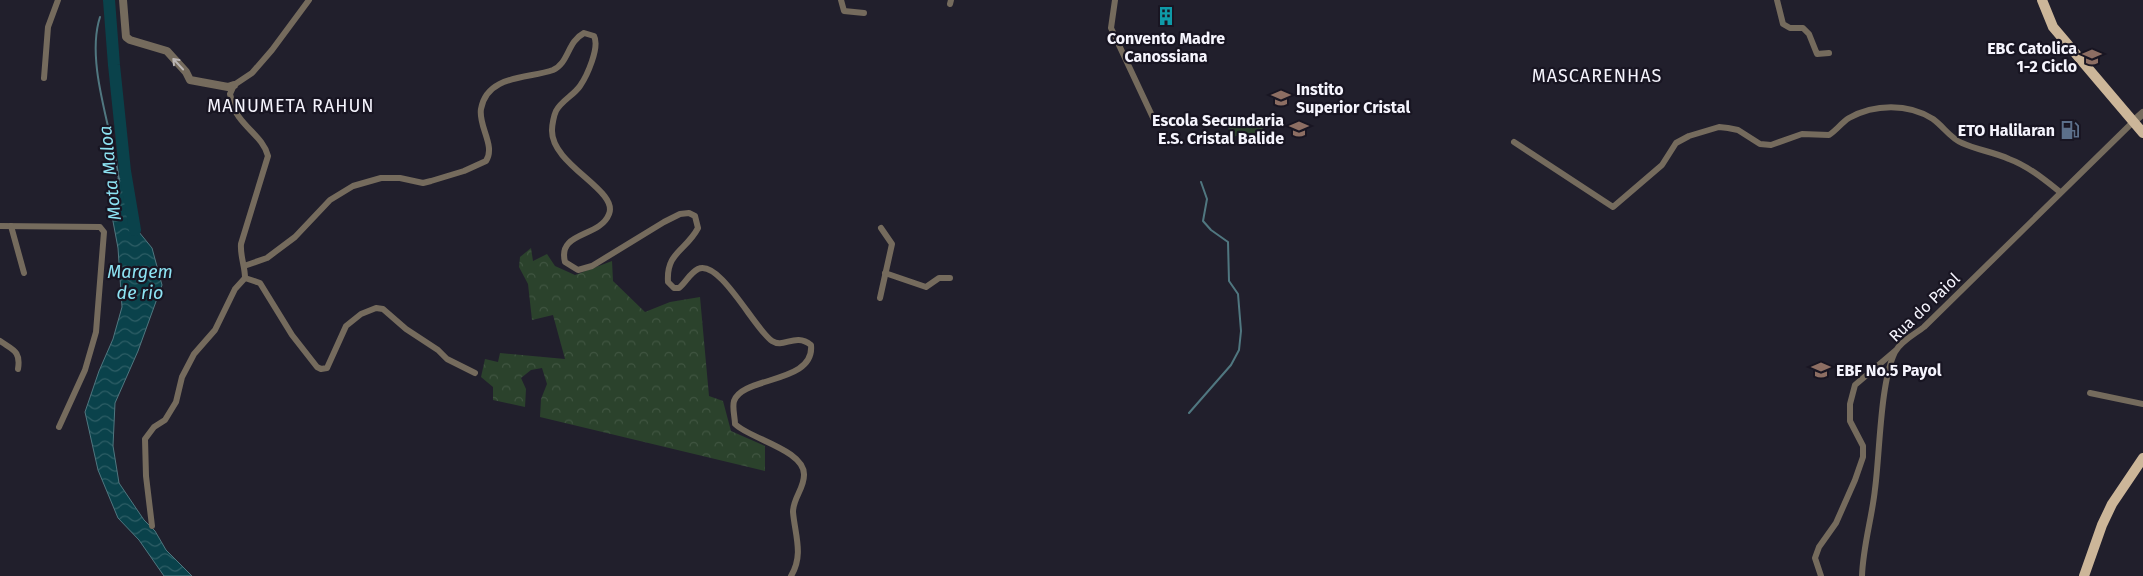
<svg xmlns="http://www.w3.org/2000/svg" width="2143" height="576" viewBox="0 0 2143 576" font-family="'Fira Sans',sans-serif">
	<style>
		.grass { fill: #2b422c }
		.forest { fill: url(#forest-crowns) }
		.water { fill: url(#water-waves); stroke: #507780 }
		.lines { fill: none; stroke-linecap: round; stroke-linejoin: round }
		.stream { stroke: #507780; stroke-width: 2 }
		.river { stroke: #0a424b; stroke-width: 12 }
		.minor { stroke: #756b5d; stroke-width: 6 }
		.tertiary { stroke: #756b5d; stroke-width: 8 }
		.primary { stroke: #ccb699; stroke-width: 10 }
		.oneway { stroke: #bbb6b5 }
		.labels { text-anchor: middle; stroke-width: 4.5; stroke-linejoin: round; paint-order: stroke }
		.poi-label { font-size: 16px; font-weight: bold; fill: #f5f4fd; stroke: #181522; text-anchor: end }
		.street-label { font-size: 16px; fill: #f5f4fd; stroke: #181522 }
		.neighbourhood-label { font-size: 18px; letter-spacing: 1px; fill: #f5f4fd; stroke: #181522 }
		.water-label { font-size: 18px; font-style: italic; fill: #8de3f3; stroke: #181522 }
	</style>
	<defs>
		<pattern id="forest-crowns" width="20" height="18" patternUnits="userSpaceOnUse" patternTransform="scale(1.25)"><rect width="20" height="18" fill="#2b422c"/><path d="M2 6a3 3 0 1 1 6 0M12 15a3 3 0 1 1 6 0" fill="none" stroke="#405541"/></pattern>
		<pattern id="water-waves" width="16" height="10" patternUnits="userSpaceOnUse" patternTransform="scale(1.25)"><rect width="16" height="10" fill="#0a424b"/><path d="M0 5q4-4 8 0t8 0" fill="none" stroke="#2e5e66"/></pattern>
	</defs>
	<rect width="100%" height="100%" fill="#211f2c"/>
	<polygon class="grass" points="1261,115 1264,132 1230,137 1227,120"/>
	<polygon class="forest" points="531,248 533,261 547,254 555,266 575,275 612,261 613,281 645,312 670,302 700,297 709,396 723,401 731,431 765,446 765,471 540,417 541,399 547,384 542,368 531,370 521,378 526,389 525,407 493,400 493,387 481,377 485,359 498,362 500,353 565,359 553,315 532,320 528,284 519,267 520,257"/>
	<polygon class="water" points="122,178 134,226 152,248 162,285 138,351 115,403 113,446 119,483 144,520 155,531 166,550 192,576 164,576 139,540 118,518 98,470 85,412 99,371 113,339 122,307 118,248 112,216 114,180"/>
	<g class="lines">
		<g class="stream">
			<path d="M100 17C85 63 113 132 119 180"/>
			<polyline points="1189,413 1231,365 1239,350 1241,331 1238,294 1229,281 1228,242 1211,230 1203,221 1207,199 1201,182"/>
		</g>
		<polyline class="river" points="109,0 114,65 125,171 135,230"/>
		<g class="minor">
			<polyline points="841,0 844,11 864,13"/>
			<polyline points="1115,0 1111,28 1155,122"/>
			<polyline points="1777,0 1783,24 1790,28 1803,28 1809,34 1817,54 1829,53"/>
			<polyline points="950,4 951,0"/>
			<polyline points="44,78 48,27 58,0"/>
			<path d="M1514 142 1613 207 1662 165 1676 143 1689 136 1719 127 1728 128 1738 130 1760 144 1771 145 1802 134 1829 135C1837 130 1841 123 1849 118 1874 104 1908 103 1933 119 1944 127 1950 138 1962 143 1977 150 1994 152 2009 159 2028 166 2045 180 2060 192"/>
			<polyline points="0,226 100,227 104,232 96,332 85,370 59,427"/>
			<polyline points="11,226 24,273"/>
			<path d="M244 266 267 258 295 237 330 200 353 186 381 178H400L423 183 431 181 464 171 486 161C496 146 478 126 481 109 487 74 529 79 553 70 569 63 567 42 584 33L594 36C600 47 587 76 580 86 574 95 561 101 556 111 554 115 552 125 552 130 551 165 619 190 609 214 600 238 557 231 565 262L578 270 592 266 664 222 680 214 689 213 695 216 698 228C686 251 666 252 668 282L674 288H679C686 282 690 273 698 269 720 259 755 330 772 341 784 349 795 332 811 345 815 384 742 376 734 401 732 408 735 417 735 424 750 439 805 450 804 475 804 489 793 498 793 512 795 535 804 555 791 576"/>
			<polyline points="885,273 926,287 939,278 950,278"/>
			<polyline points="245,278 260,283 292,335 317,367 321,369 327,368 346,326 361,314 376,308 383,309 406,329 438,350 447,359 475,373"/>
			<polyline points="880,298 892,244 881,228"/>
			<path d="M0 341C13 350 21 351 18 369"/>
			<polyline points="2090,393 2143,404"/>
			<path d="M152 526 146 476 145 439 154 427 165 420 176 402 182 377 194 354 215 330 235 289 245 278C245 266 240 256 241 244L268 156C264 140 249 131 239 117 234 111 232 102 230 94L234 85 252 73 272 50 309 0"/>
			<polyline points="1821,576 1815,558 1819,547 1836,523 1855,480 1863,457 1863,446 1850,421 1850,404 1855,385 1895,351"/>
			<path d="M1862 576C1863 546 1872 518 1875 489 1880 452 1880 383 1895 352 1901 341 1915 334 1924 327L2133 122"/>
		</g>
		<g class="tertiary">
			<polyline points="123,0 126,37 130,40 167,51 186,72 190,80 228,87 234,85"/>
			<polyline points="2133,122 2143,113"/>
		</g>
		<g class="primary">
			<polyline points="2042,0 2053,27 2143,133"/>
			<polyline points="2084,576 2102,525 2112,504 2143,458"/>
		</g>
	</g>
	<defs><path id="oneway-shaft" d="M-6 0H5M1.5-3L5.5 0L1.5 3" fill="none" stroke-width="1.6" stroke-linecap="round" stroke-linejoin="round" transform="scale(1.25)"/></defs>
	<use class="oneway" href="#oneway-shaft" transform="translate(178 64) rotate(-133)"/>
	<defs>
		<g id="building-bare" transform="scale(1.5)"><path d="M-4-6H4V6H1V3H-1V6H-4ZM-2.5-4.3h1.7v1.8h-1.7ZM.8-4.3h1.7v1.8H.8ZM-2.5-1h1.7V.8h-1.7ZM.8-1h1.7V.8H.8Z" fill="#0f9aa8" stroke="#181522" stroke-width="2.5" paint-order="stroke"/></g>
		<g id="school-bare" transform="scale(1.5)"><path d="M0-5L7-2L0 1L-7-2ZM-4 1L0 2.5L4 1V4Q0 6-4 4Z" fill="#8d6e63" stroke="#181522" stroke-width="2.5" paint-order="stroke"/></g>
		<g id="university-bare" transform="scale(1.5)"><path d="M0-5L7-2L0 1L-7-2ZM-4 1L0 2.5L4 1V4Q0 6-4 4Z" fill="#8d6e63" stroke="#181522" stroke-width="2.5" paint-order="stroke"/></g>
		<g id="fuel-bare" transform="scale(1.5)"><path d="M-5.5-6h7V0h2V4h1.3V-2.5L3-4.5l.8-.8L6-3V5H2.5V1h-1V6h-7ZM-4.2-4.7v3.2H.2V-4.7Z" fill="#5c6f8a" stroke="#181522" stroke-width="2.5" paint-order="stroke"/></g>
	</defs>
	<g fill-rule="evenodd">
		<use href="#building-bare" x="1166" y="16"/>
		<use href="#school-bare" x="2092" y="57"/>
		<use href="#university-bare" x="1281" y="98"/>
		<use href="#school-bare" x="1299" y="129"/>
		<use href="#fuel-bare" x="2070" y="130"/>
		<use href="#school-bare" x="1821" y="370"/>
	</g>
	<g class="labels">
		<g class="poi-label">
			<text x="1166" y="44" text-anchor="middle">Convento Madre<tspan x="1166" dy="18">Canossiana</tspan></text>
			<text x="2077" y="54">EBC Catolica<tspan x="2077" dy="18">1-2 Ciclo</tspan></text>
			<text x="1296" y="95" text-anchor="start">Instito<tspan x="1296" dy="18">Superior Cristal</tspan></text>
			<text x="1284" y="126">Escola Secundaria<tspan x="1284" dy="18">E.S. Cristal Balide</tspan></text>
			<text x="2055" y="136">ETO Halilaran</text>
			<text x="1836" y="376" text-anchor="start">EBF No.5 Payol</text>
		</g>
		<g class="street-label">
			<text transform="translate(1924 307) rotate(-44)" y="6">Rua do Paiol</text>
		</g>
		<g class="neighbourhood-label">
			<text x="1597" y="82">MASCARENHAS</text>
			<text x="291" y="112">MANUMETA RAHUN</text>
		</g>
		<g class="water-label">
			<text transform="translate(110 173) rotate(-96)" y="6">Mota Maloa</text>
			<text x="140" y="278">Margem<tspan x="140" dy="21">de rio</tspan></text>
		</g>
	</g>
</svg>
